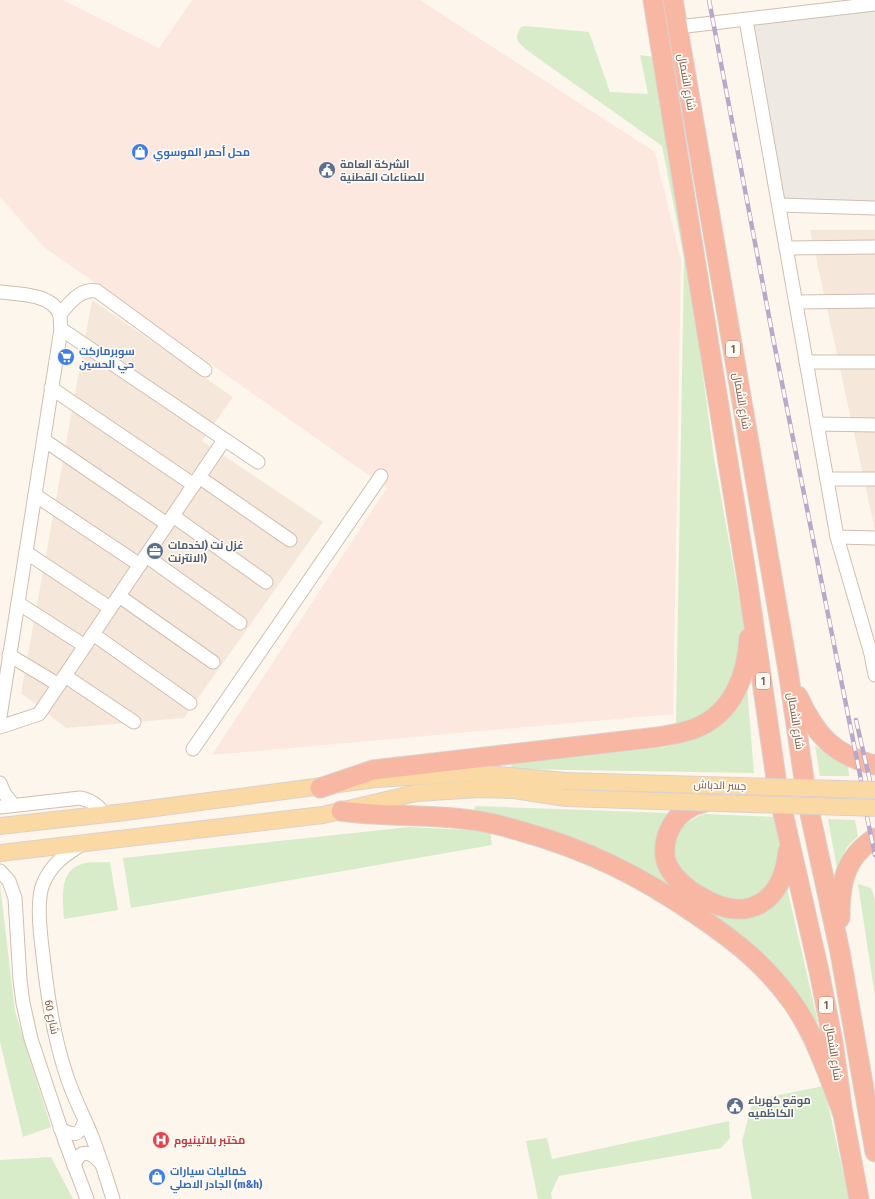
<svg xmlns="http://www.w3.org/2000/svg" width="875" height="1199" viewBox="0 0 875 1199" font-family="'Fira Sans Condensed',Cairo,sans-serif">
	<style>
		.residential { fill: #f5e8da }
		.commercial { fill: #fde8e0 }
		.industrial { fill: #efe9e4 }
		.green { fill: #d8ecc9 }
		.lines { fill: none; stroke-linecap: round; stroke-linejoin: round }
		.minor-casing { stroke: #d1beb0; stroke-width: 15 }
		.major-casing { stroke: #dad1cd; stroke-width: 18 }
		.highway-casing { stroke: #dad1cd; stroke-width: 21 }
		.minor { stroke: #fff; stroke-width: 13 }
		.major { stroke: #fbd9a5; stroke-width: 16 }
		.highway { stroke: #f7b7a3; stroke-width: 19 }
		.rail-casing { stroke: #b9a8c9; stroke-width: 4.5 }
		.rail { stroke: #fffaf3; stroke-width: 3; stroke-dasharray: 9; stroke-linecap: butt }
		.major-bridge-casing { stroke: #dad1cd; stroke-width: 18; stroke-linecap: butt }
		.major-bridge { stroke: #fbd9a5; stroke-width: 16 }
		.labels { text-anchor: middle; stroke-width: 3.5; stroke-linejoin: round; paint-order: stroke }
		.shield { fill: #fffaf3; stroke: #a28b7f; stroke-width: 1 }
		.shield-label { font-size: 10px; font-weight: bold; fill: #7a5c4d }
		.street-label { font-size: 11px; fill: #7a5c4d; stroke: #fffaf3 }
		.shop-label { font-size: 11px; font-weight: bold; fill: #366cbe; stroke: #fffaf3; text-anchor: start }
		.service-label { font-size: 11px; font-weight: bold; fill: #4e5e75; stroke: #fffaf3; text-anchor: start }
		.health-label { font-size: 11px; font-weight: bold; fill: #be3a42; stroke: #fffaf3; text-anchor: start }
	</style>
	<rect width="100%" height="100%" fill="#fdf6ec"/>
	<g class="residential">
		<polygon points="810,230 875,230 875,530"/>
		<polygon points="92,300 233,397 202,441 323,522 184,718 66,728 21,693"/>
	</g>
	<polygon class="commercial" points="0,0 63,0 159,48 192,0 420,0 655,152 681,261 673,714 212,755 387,488 44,247 0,197"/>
	<polygon class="industrial" points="875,2 875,205 779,205 746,20"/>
	<g class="green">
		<path d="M525 26 589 32 610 92 648 94 640 55 654 57 693 301 714 458 742 614 744 632 738 672 711 713 676 726 684 258 662 146 528 51C518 42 513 40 521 27Z"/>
		<polygon points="747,686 754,773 513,769 511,766 512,763 665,747 689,741 714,729"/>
		<polygon points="815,746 848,765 849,776 820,776"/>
		<polygon points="477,806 668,813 662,824 658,835 703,908 718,916 736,919 761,914 776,904 787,888 818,1022 814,1023 800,995 770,960 758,949 719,921 474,811 475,807"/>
		<path d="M705 814 775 817C776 829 780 842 780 853 780 865 775 872 769 881 767 884 765 889 763 891 740 910 697 891 682 870 665 846 679 821 705 814Z"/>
		<polygon points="828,819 855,820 858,836 847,847 837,869"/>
		<polygon points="409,827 490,831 492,845 131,908 123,858"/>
		<path d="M110 862 118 910 64 919C63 900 58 871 82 864 90 861 101 863 110 862Z"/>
		<polygon points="858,884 871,888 875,899 875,996"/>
		<polygon points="0,885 15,1011 51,1127 23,1137 0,1042"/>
		<polygon points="824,1086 849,1199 752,1199 742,1141 753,1100"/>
		<polygon points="729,1121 730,1138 721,1148 559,1176 551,1193 552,1199 538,1199 526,1141 547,1138 552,1159"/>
		<polygon points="51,1157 73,1199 0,1199 0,1160"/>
	</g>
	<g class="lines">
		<g class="minor-casing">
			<g id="minor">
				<polyline points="746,20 837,537 871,654 875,675"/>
				<polyline points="678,27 875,4"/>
				<polyline points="779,205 875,208"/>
				<polyline points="786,248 875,247"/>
				<path d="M0 292C18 294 51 294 59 313 61 317 60 324 61 329L0 717"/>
				<polyline points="796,302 875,301"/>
				<path d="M60 314C70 303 80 288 97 291L205 370"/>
				<polyline points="61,329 258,462"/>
				<polyline points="806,362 875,362"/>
				<polyline points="51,388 194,485"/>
				<polyline points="817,424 875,425"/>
				<polyline points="44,440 167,524"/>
				<polyline points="199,477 290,540"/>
				<polyline points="827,479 875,479"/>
				<polyline points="35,495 140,565"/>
				<polyline points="173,516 266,582"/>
				<polyline points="837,537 875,538"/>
				<polyline points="27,553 110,608"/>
				<polyline points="146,556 240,623"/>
				<polyline points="119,596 213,662"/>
				<polyline points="18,603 85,646"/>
				<polyline points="93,634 190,703"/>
				<polyline points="9,655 59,685"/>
				<polyline points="65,676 134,722"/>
				<polyline points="0,727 39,714 224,440"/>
				<polyline points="193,749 381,476"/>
				<polyline points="0,783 4,793 13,805"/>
				<path d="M0 807 80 798C91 800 99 806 105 815"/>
				<path d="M82 844C65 855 51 864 43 884 37 898 40 931 42 947 47 992 53 1037 68 1080 75 1100 85 1119 93 1139 100 1158 107 1179 113 1199"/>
				<polyline points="0,871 9,881 15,898 20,980 23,1003 31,1039 65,1141 87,1199"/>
				<path d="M60 1128C73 1137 80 1136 85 1120"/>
				<path d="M74 1166C80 1148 90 1151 101 1163"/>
			</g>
		</g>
		<g class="major-casing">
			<g id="major">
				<polyline points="0,826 125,812 376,779 476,773 565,781"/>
				<polyline points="0,853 323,815 416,793 480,789 514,790 566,798"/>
			</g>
		</g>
		<g class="highway-casing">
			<g id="highway">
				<polyline points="653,0 748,585 776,778"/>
				<polyline points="673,0 788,670 804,779"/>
				<path d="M798 696C815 734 833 755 875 765"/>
				<path d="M320 788 373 770 658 737C670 735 684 733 696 728 733 713 747 675 749 638"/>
				<path d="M706 802C691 805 680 812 672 825 665 837 662 854 668 866 675 880 688 890 701 897 748 925 783 902 788 851"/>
				<path d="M341 811C390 818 440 813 489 823 500 825 510 828 520 831 586 849 640 876 697 915 736 942 764 963 792 1002 815 1034 829 1077 843 1114"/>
				<polyline points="783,813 819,971 833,1042 843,1114 859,1199"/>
				<polyline points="810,814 840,952 875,1152"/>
				<path d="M840 918C840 884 844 858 875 838"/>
			</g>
		</g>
		<use href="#minor" class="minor"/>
		<use href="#major" class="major"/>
		<use href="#highway" class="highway"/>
		<g class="rail-casing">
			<g id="rail">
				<polyline points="709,0 774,343 861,780"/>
				<polyline points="856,720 870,781"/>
				<polyline points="867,817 875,855"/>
			</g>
		</g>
		<use href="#rail" class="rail"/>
		<g class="major-bridge-casing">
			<g id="major-bridge">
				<polyline points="565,781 875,790"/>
				<polyline points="566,798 875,808"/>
			</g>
		</g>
		<use href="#major-bridge" class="major-bridge"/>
	</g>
	<defs>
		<g id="shop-disc" transform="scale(0.9)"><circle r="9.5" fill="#3f7fe0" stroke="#fffaf3"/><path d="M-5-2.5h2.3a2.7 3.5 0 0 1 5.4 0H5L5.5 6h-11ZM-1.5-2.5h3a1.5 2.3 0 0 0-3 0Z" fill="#fff"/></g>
		<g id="civic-disc" transform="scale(0.9)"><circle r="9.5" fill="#5c6f8a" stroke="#fffaf3"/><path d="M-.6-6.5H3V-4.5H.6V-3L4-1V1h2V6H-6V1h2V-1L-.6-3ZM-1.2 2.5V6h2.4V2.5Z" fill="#fff"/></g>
		<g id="supermarket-disc" transform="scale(0.9)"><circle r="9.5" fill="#3f7fe0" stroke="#fffaf3"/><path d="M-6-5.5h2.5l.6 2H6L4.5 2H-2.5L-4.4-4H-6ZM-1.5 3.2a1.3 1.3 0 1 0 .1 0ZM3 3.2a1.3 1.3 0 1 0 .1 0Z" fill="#fff"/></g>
		<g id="office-disc" transform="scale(0.9)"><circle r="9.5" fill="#5c6f8a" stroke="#fffaf3"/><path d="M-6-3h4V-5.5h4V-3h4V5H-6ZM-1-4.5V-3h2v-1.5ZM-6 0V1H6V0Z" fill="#fff"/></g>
		<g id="hospital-disc" transform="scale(0.9)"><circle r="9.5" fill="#e0444e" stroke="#fffaf3"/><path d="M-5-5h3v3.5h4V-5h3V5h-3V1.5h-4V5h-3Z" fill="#fff"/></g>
	</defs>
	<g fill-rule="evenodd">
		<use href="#shop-disc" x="140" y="152"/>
		<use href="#civic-disc" x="327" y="170"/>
		<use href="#supermarket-disc" x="66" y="357"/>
		<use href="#office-disc" x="155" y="551"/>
		<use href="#civic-disc" x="735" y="1106"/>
		<use href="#hospital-disc" x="161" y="1140"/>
		<use href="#shop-disc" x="157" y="1177"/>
	</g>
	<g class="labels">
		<g class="shield">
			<rect x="726" y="341" width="14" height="16" rx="3"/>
			<rect x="756" y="673" width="14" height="16" rx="3"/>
			<rect x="819" y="997" width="14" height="16" rx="3"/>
		</g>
		<g class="shield-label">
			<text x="733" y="353">1</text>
			<text x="763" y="685">1</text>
			<text x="826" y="1009">1</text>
		</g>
		<g class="street-label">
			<text transform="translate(687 82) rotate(80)" y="4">شارع الشمال</text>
			<text transform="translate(742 401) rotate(80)" y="4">شارع الشمال</text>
			<text transform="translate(796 721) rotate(81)" y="4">شارع الشمال</text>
			<text transform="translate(720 785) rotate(2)" y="4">جسر الدباش</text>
			<text transform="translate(52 1017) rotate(78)" y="4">شارع 60</text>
			<text transform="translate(834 1052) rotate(81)" y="4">شارع الشمال</text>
		</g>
		<g class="shop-label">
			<text x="153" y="156">محل أحمر الموسوي</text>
			<text x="79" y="355">سوبرماركت<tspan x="79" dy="13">حي الحسين</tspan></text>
			<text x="170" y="1175">كماليات سيارات<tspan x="170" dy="13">الجادر الاصلي (m&amp;h)</tspan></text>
		</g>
		<g class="service-label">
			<text x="340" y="168">الشركة العامة<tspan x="340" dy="13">للصناعات القطنية</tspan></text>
			<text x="168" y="549">غزل نت (لخدمات<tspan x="168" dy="13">الانترنت)</tspan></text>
			<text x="748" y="1104">موقع كهرباء<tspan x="748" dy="13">الكاظميه</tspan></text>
		</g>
		<g class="health-label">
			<text x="174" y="1144">مختبر بلاتينيوم</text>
		</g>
	</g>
</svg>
